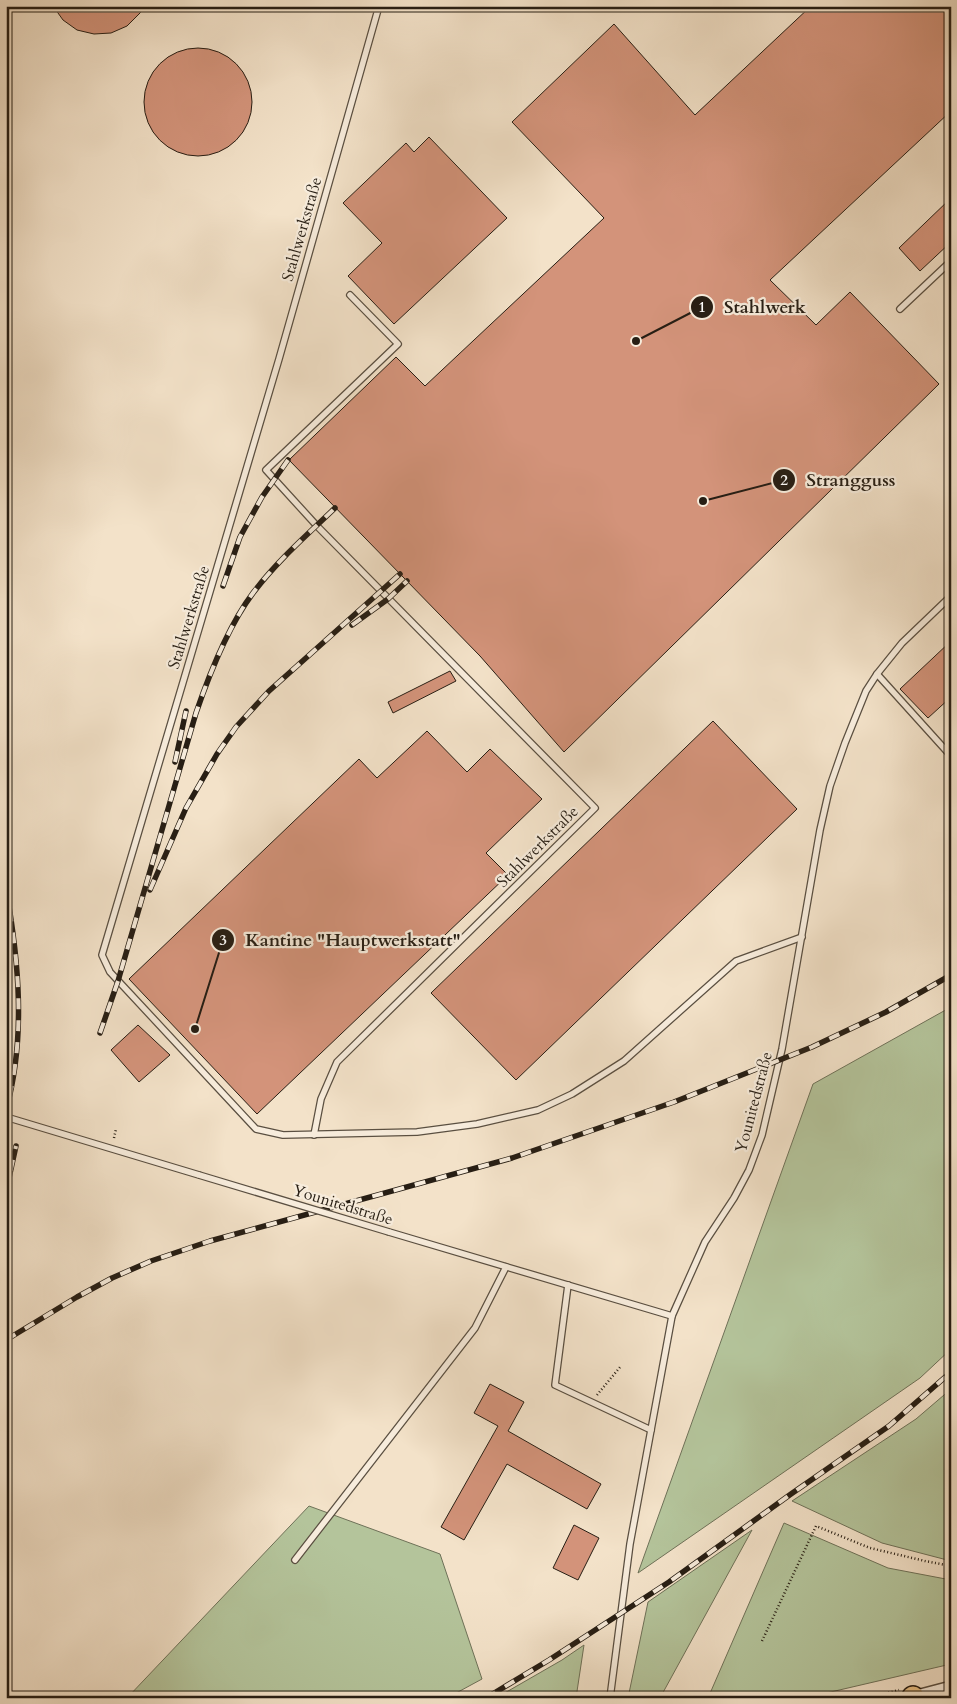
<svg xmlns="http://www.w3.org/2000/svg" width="957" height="1704" viewBox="0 0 957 1704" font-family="Cardo,serif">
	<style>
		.green { fill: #b4c49b; stroke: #6e7158 }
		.building { fill: #d3937a; stroke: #271e14 }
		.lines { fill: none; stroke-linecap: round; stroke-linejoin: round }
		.lane-casing { stroke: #5a4f41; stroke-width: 8 }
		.street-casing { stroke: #5a4f41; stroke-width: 14 }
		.highway-casing { stroke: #271e14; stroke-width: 24 }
		.path { stroke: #271e14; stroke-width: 2.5; stroke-dasharray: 1 2.5; stroke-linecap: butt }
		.lane { stroke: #f7ecdc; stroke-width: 5.5 }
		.street { stroke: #f7ecdc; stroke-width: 11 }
		.highway { stroke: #eac184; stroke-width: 21 }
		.rail-casing { stroke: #271e14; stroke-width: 5.5 }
		.rail { stroke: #f7ecdc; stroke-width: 4; stroke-dasharray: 11; stroke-linecap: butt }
		.lane-bridge-casing { stroke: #5a4f41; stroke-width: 8; stroke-linecap: butt }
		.lane-bridge { stroke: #f7ecdc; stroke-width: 5.5 }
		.labels { text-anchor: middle; stroke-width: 4.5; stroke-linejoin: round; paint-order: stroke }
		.street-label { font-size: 16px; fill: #271e14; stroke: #f7ecdc }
		.leader { fill: none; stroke: #271e14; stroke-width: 2 }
		.callout-dot { fill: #271e14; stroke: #f7ecdc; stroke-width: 2 }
		.mark-label { font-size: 15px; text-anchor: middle; font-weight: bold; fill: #fff }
		.callout-label { font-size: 18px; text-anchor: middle; font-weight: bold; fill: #271e14; stroke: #f7ecdc; stroke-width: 4.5; stroke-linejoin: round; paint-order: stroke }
	</style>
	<rect width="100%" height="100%" fill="#f3e2c9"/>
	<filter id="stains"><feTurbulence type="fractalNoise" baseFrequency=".004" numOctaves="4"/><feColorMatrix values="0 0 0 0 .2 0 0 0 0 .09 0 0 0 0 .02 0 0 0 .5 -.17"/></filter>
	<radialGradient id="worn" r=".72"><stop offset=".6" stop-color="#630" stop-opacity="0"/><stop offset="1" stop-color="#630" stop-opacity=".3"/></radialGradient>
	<g class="green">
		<polygon points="951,1007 951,1349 920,1378 638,1573 813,1084"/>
		<polygon points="951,1389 951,1561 882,1543 792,1501 916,1419"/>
		<polygon points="309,1506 440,1554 482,1679 447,1698 127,1698"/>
		<polygon points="784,1523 888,1568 951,1580 951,1664 805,1698 708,1698"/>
		<polygon points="752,1530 660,1698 628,1698 648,1602"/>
		<polygon points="584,1645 576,1698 496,1698 562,1660"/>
	</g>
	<g class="building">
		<polygon points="53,6 147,6 127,26 111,33 94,34 77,30 63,20"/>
		<polygon points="811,6 951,6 951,111 770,280 816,325 850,292 939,384 564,752 480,656 289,460 396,357 425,386 604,218 512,122 614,24 695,115"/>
		<circle cx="198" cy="102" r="54"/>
		<polygon points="429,137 507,218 394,324 348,276 382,243 343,203 406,143 414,152"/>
		<polygon points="951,198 951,242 920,271 899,248"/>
		<polygon points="951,641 951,697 928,718 900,689"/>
		<polygon points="450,671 456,681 393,713 388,702"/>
		<polygon points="713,721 797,809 516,1080 431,993"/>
		<polygon points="427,731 467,772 490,749 542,799 486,853 508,875 257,1114 129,979 359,759 377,778"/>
		<polygon points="138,1025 170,1055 139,1082 111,1050"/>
		<polygon points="490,1384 524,1402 508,1431 601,1484 587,1509 507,1464 464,1540 441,1527 498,1426 474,1413"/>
		<polygon points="574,1525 599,1538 578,1580 553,1568"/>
	</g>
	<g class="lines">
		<g class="lane-casing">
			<g id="lane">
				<polyline points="379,6 279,359 102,955 110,972 256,1129 283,1135 417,1132 477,1124 538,1110 572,1094 624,1061 736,961 802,937"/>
				<polyline points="900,309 951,261"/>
				<polyline points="877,674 951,756"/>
				<polyline points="6,1117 199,1175"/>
				<polyline points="314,1135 321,1099 337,1062 595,808 317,526 266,470 398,344 350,295"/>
				<polyline points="389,1232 672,1316"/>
				<polyline points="568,1285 555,1385 651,1430"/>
				<polyline points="295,1560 475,1328 506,1267"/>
				<polyline points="610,1698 630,1544 672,1316 705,1242 734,1198 749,1170 762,1135 782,1049 820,830 830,786 845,743 866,691 877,674 902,643 951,596"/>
			</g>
		</g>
		<g class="street-casing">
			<polyline id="street" points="913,1697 951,1687"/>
		</g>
		<g class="highway-casing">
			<polyline id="highway" points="913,1697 914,1698"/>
		</g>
		<g class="path">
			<polyline points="114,1138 116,1129"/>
			<polyline points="597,1395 621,1366"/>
			<polyline points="762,1641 816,1526 870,1548 925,1561 951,1566"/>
			<polyline points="868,1698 899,1690"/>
		</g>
		<use href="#lane" class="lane"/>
		<use href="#street" class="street"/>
		<use href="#highway" class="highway"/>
		<g class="rail-casing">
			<g id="rail">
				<polyline points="223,586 240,537 262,497 288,460"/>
				<polyline points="352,625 388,599 407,581"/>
				<polyline points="175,762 186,711"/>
				<path d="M6 889C19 961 26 1039 6 1110"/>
				<polyline points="150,890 186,808 217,754 236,727 269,691 400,574"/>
				<path d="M100 1033 118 981 196 713C209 675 229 625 253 593 277 561 307 535 335 508"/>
				<polyline points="6,1192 16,1146"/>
				<polyline points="6,1340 77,1297 112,1278 151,1261 210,1241 512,1158 674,1102 812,1047 886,1012 951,975"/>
				<polyline points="486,1698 549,1660 669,1582 791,1494 889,1426 951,1372"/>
			</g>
		</g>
		<use href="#rail" class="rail"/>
		<g class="lane-bridge-casing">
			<polyline id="lane-bridge" points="199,1175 389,1232"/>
		</g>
		<use href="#lane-bridge" class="lane-bridge"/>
	</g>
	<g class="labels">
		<g class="street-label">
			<text transform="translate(301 229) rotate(-74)" y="6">Stahlwerkstraße</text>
			<text transform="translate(188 617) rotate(-73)" y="6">Stahlwerkstraße</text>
			<text transform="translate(537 846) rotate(-45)" y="6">Stahlwerkstraße</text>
			<text transform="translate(753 1102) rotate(-75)" y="6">Younitedstraße</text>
			<text transform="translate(343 1204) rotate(17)" y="6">Younitedstraße</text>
		</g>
	</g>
	<path class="leader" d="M636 341L702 307M703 501L784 480M195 1029L223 940"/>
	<g class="callout-dot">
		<circle cx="636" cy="341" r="5"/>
		<circle cx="703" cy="501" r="5"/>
		<circle cx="195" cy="1029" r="5"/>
		<circle cx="702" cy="307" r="12"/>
		<circle cx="784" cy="480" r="12"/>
		<circle cx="223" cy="940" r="12"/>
	</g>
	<g class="mark-label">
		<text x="702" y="312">1</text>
		<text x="784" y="485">2</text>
		<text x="223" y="945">3</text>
	</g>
	<g class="callout-label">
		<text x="765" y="313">Stahlwerk</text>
		<text x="851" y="486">Strangguss</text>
		<text x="353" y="946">Kantine "Hauptwerkstatt"</text>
	</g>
	<rect width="957" height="1704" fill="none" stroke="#f3e2c9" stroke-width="25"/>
	<rect x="8" y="8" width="942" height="1689" fill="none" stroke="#271e14" stroke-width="2.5"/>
	<rect x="12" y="12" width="932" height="1679" fill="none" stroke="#271e14"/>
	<rect width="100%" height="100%" filter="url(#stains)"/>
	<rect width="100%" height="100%" fill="url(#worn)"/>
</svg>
